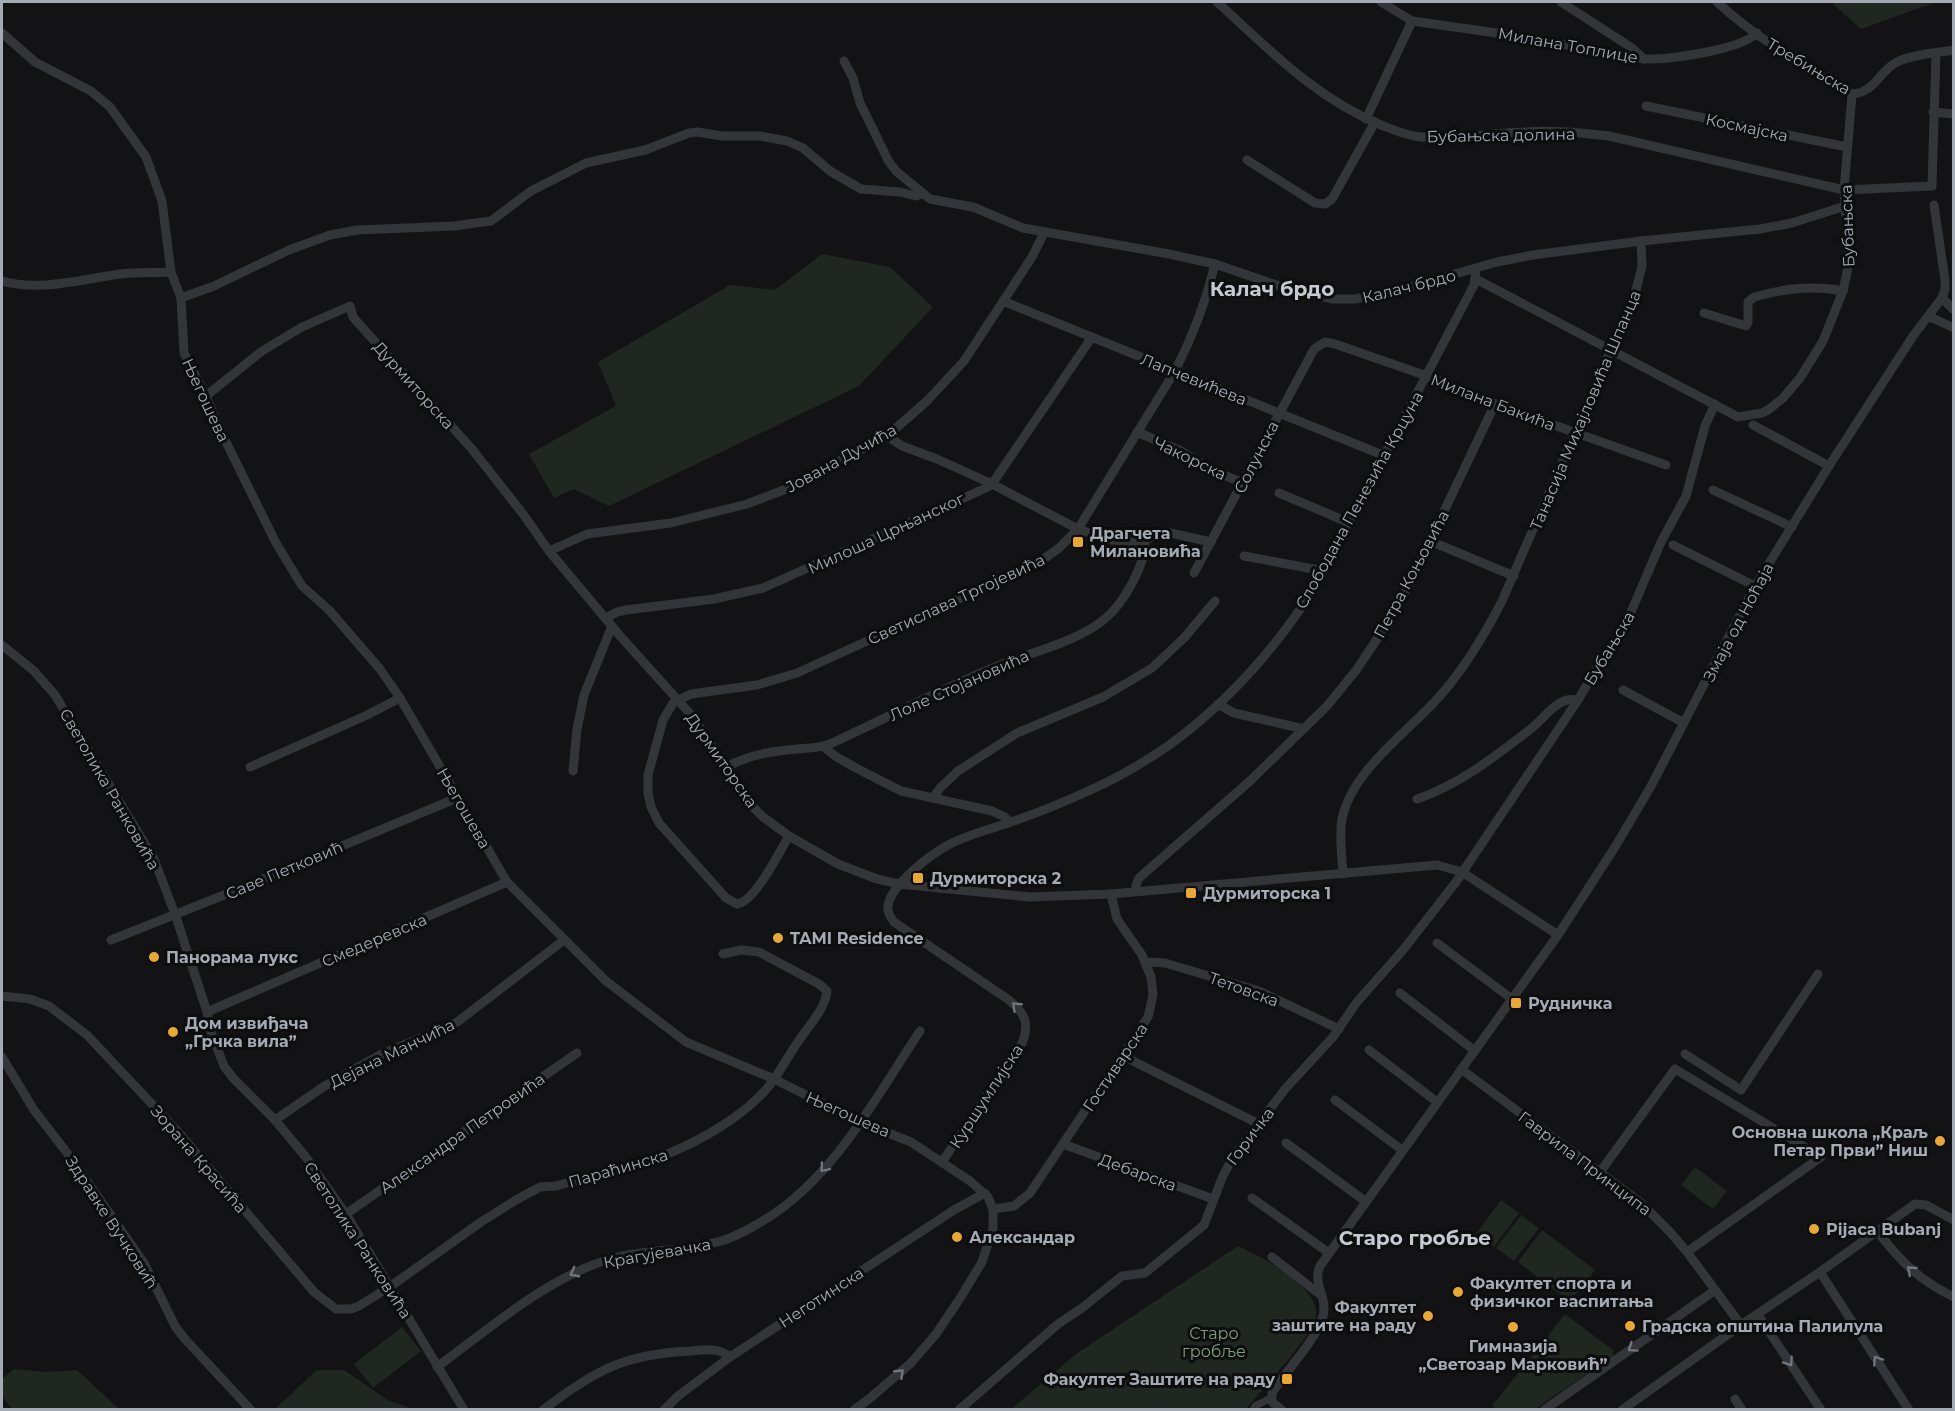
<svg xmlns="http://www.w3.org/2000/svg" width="1955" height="1411" viewBox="0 0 1955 1411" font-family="Montserrat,sans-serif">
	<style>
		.green { fill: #1f2720 }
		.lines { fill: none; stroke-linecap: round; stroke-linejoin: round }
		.pedestrian { stroke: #343539; stroke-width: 7 }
		.minor { stroke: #343539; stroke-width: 9 }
		.oneway { stroke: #72757d }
		.poi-dot { fill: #e9a737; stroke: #0e0e0f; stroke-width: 2 }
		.labels { text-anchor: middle; stroke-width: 6; stroke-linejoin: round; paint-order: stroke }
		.street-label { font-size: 16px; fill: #a5aab4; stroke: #0e0e0f }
		.poi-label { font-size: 16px; font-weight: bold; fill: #a5aab4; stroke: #0e0e0f; text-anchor: start }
		.park-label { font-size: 16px; fill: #7d9f7e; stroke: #0e0e0f }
		.quarter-label { font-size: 20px; font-weight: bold; fill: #c6c9d1; stroke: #0e0e0f }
	</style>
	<rect width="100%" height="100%" fill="#131315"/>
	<g class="green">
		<polygon points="1831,2 1936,2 1861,29"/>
		<polygon points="822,254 890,267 933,307 859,386 609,506 574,489 554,498 529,454 616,406 598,362 730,285 775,290"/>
		<polygon points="1695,1167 1727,1191 1713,1209 1681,1185"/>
		<polygon points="1501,1200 1519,1213 1494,1247 1476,1234"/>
		<polygon points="1521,1215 1539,1228 1514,1261 1496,1248"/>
		<polygon points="1542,1230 1595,1270 1570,1302 1518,1262"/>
		<path d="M1238 1246C1262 1257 1320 1286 1316 1317 1314 1334 1259 1393 1246 1409L1010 1410 1076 1354Z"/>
		<polygon points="1565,1314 1613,1350 1613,1356 1535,1409 1496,1409 1492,1406"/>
		<polygon points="402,1327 421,1351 373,1388 354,1364"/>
		<polygon points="14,1369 47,1372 77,1370 119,1409 9,1409 11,1408 2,1396 2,1379"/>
		<polygon points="317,1370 344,1370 388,1400 413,1409 275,1409"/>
	</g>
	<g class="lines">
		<polyline class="pedestrian" points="1253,1410 1255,1406 1271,1398"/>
		<g class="minor">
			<path d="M1217 2C1269 49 1315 98 1381 125 1394 130 1407 136 1421 137 1456 139 1491 133 1526 132 1554 130 1581 133 1609 136L1844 190 1932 186 1936 53"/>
			<path d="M1381 2 1412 21 1518 36 1644 59C1667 60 1741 50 1757 33"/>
			<polyline points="1561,2 1632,48 1644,59"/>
			<path d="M1717 2C1757 39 1805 66 1852 94 1875 93 1879 71 1897 62 1914 54 1936 53 1954 50"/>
			<polyline points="2,33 35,62 91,91 110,107 146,157 162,201 171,272 181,298 184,353 206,396 223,436 276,543 302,586 329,610 380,669 400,698 507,882 606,981 686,1042 774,1079 860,1122 911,1142 970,1181 988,1197 993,1209 993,1229 982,1262 959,1300 936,1334 911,1363 869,1399 854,1410"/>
			<polyline points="844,61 853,78 860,103 889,162 897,172 930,199 973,207 1023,228 1169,254 1215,264 1288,289 1333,299 1355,299 1391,292 1497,262 1533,255 1641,241 1760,229 1792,223 1845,206"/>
			<polyline points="1646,106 1847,147"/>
			<polyline points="1933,112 1954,114"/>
			<polyline points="1366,119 1412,21"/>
			<polyline points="1247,160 1315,203 1325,204 1332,199 1375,122"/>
			<polyline points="1476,279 1738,417 1762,413 1768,410 1783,398 1800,378 1823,341 1843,291 1849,263 1844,190 1852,94"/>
			<path d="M2 281C39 292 82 279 120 274 137 272 154 273 171 272"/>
			<polyline points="181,298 214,286 289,250 330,235 357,230 454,226 491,221 531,191 586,163 645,150 689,133 697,132 722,136 760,136 787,141 803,148 830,171 861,189 900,192 916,196 922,194"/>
			<polyline points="1942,298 1954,310"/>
			<polyline points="1003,301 1385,456"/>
			<path d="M1704 313 1746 326 1748 322V302L1754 297C1782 289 1815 285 1843 291"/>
			<polyline points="1928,316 1954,328"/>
			<polyline points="206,396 262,351 302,327 350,306 353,317 359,324 472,449 523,514 549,551 621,637 694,718 743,794 752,806 763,817 789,836 838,864 877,879 899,884 1030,897 1111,894 1437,865 1462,872 1558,935"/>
			<polyline points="1753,425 1829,466"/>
			<polyline points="1137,432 1181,451 1214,471 1243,483"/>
			<polyline points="887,436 902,446 937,459 992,484 1078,529 1111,540 1142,542 1158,533 1166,532 1211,542"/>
			<polyline points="1713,490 1792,527"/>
			<polyline points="1279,493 1350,523"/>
			<polyline points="1430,541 1514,576"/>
			<polyline points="1673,545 1755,586"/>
			<polyline points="549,551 587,534 671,523 747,504 789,488 887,436 927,401 964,361 1032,257 1044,233"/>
			<polyline points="1244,556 1324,571"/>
			<polyline points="1194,573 1314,349 1325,342 1335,344 1427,376 1495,404 1666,465"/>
			<polyline points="606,618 617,612 626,610 714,599 763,588 988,487 992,484 1092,337"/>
			<polyline points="2,645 34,671 55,695 154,859 175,914 207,1012 212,1035 224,1066 233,1078 275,1120 305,1156 346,1214 464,1410"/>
			<polyline points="1623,690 1684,723"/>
			<polyline points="1218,704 1234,713 1304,729"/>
			<polyline points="824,747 835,756 856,768 901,791 992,811 1005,817 1009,823"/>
			<polyline points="250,767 365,716 400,698"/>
			<path d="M726 767C745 757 766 752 787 750 802 748 816 749 830 744 885 719 939 690 995 667 1028 653 1081 641 1107 617 1124 602 1146 564 1145 541"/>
			<polyline points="573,771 577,729 584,695 612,626"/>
			<polyline points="933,798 940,788 958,771 1017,733 1103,697 1152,668 1184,638 1215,601"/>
			<path d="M1417 799C1459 785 1497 755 1532 728 1542 720 1549 709 1560 703 1566 699 1571 699 1578 700"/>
			<path d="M789 836C779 852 755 902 737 904L726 898 659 823 651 807 648 793V775L663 720 673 703 691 694 757 685 797 673 1038 563 1059 548 1078 529 1175 371C1193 336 1206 302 1215 264"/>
			<path d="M1343 874C1342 856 1339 837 1342 819 1352 770 1407 733 1439 697 1465 668 1484 636 1502 601L1635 294 1642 266 1641 241"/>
			<polyline points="1136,891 1136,885 1139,878 1250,781 1327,706 1357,669 1387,624 1409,585 1495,404"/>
			<polyline points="111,940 234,891 457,798"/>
			<polyline points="1437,943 1512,999"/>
			<polyline points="1146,962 1165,963 1259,991 1339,1029"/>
			<polyline points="1400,993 1475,1051"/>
			<path d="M2 996 30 999 49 1006 87 1035 180 1134 314 1292 336 1309H351L359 1306 391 1286 481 1222 516 1200 540 1187 556 1186 665 1155C702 1140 744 1116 769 1086 781 1071 789 1054 800 1039 810 1024 825 1009 827 991L819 984 759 952 741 950 723 954"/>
			<polyline points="207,1012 507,882"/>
			<polyline points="1369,1050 1437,1102"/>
			<polyline points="1685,1054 1741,1090 1818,974"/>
			<polyline points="1123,1056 1257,1123"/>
			<polyline points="2,1057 34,1110 71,1158 144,1263 175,1326 184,1338 251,1410"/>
			<polyline points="1461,1069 1640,1202 1670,1232 1687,1252 1741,1325"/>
			<polyline points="1335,1100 1402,1150"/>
			<polyline points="275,1120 323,1087 380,1055 456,1023 564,940"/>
			<polyline points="1286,1143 1365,1201"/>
			<polyline points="1063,1144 1213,1199"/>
			<path d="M942 1162 1022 1043C1030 1024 1025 1013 1009 1000L894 922C890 917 887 912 888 905 892 884 930 855 948 845 967 835 988 830 1008 823 1035 814 1062 803 1088 791 1116 779 1143 763 1168 746 1226 704 1275 649 1313 590L1474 285 1476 269"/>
			<polyline points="1600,1172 1675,1069 1821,1157 1687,1252"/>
			<polyline points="1252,1198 1329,1253"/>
			<polyline points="993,1209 1014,1206 1030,1193 1148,1017 1153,995 1151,977 1142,955 1117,919 1111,894"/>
			<polyline points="346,1214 577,1053"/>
			<path d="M1878 1232C1900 1261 1920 1281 1954 1297"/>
			<polyline points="1272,1257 1322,1296"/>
			<polyline points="1820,1272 1909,1410"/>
			<polyline points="1758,1315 1821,1410"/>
			<path d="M437 1367C486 1331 544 1281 601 1262 638 1249 678 1252 717 1242 734 1238 751 1228 766 1219 835 1176 876 1097 920 1031"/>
			<polyline points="1735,1399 1742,1410"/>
			<path d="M543 1410C595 1370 625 1354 690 1351 704 1350 719 1347 730 1357"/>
			<polyline points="664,1410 678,1396 730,1357 954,1210 985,1193"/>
			<polyline points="959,1410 1058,1324 1082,1308 1122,1276 1145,1273 1204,1225 1222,1178 1233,1157 1286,1088 1333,1037 1357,1002 1403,950 1456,882 1578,700 1599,664 1622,633 1661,542 1686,496 1705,426 1715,404"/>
			<path d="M1282 1410 1272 1402V1393C1286 1370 1316 1341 1323 1316 1328 1298 1312 1283 1320 1266L1558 935 1615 847 1650 788 1755 586 1829 466 1913 336 1942 298 1945 289V280L1934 205"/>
			<polyline points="1544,1410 1714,1291"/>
			<polyline points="1622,1410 1741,1325 1820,1272 1915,1204 1926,1205 1954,1220"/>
		</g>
	</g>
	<defs><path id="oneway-chevron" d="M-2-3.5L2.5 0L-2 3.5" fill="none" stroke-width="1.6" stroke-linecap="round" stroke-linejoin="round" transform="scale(1.5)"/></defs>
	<g class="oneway">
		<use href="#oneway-chevron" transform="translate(1016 1006) rotate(-136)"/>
		<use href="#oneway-chevron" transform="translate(824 1168) rotate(130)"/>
		<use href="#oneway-chevron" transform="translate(1911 1270) rotate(-139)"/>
		<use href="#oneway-chevron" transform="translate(574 1273) rotate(152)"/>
		<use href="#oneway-chevron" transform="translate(1632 1348) rotate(145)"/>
		<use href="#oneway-chevron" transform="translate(1877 1360) rotate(-123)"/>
		<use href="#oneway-chevron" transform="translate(1789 1362) rotate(56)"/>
		<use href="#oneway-chevron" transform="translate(900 1373) rotate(-43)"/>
	</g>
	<g class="poi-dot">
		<rect x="1072" y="536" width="12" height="12" rx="3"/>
		<rect x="912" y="872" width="12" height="12" rx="3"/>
		<rect x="1185" y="887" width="12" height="12" rx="3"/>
		<circle cx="778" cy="938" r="6"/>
		<circle cx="154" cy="957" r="6"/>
		<rect x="1510" y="997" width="12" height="12" rx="3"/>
		<circle cx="173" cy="1032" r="6"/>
		<circle cx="1940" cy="1141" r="6"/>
		<circle cx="1814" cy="1229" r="6"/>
		<circle cx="957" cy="1237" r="6"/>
		<circle cx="1458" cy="1292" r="6"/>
		<circle cx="1428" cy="1316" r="6"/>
		<circle cx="1630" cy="1326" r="6"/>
		<circle cx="1513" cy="1327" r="6"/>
		<rect x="1281" y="1373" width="12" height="12" rx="3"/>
	</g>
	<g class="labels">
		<g class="street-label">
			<text transform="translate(1568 45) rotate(10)" y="6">Милана Топлице</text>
			<text transform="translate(1809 66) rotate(31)" y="6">Требињска</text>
			<text transform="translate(1747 127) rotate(12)" y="6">Космајска</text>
			<text transform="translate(1501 135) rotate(-1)" y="6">Бубањска долина</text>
			<text transform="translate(1847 226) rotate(-92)" y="6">Бубањска</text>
			<text transform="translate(1409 286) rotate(-14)" y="6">Калач брдо</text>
			<text transform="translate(1194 379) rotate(22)" y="6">Лапчевићева</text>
			<text transform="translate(414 385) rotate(48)" y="6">Дурмиторска</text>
			<text transform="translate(206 400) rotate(65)" y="6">Његошева</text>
			<text transform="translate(1493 402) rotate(21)" y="6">Милана Бакића</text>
			<text transform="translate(1585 410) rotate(-67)" y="6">Танасија Михајловића Шпанца</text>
			<text transform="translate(1256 457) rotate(-63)" y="6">Солунска</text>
			<text transform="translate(841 458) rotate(-29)" y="6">Јована Дучића</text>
			<text transform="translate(1190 458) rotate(26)" y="6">Чакорска</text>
			<text transform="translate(1359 500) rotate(-61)" y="6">Слободана Пенезића Крцуна</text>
			<text transform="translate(886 533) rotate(-25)" y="6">Милоша Црњанског</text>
			<text transform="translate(1411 574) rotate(-62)" y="6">Петра Коњовића</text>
			<text transform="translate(956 599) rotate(-25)" y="6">Светислава Тргојевића</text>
			<text transform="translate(1738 622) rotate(-62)" y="6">Змаја од Ноћаја</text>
			<text transform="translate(1609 648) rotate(-59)" y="6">Бубањска</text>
			<text transform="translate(959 685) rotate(-24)" y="6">Лоле Стојановића</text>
			<text transform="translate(722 760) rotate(55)" y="6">Дурмиторска</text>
			<text transform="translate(110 789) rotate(60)" y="6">Светолика Ранковића</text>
			<text transform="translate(464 808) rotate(60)" y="6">Његошева</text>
			<text transform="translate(284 870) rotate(-23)" y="6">Саве Петковић</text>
			<text transform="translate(374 940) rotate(-23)" y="6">Смедеревска</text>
			<text transform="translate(1244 989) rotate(20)" y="6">Тетовска</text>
			<text transform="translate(392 1053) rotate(-26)" y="6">Дејана Манчића</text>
			<text transform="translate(1115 1067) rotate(-56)" y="6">Гостиварска</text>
			<text transform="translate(986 1096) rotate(-57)" y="6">Куршумлијска</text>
			<text transform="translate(848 1114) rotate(24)" y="6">Његошева</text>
			<text transform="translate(462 1133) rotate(-35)" y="6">Александра Петровића</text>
			<text transform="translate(1250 1136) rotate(-53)" y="6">Горичка</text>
			<text transform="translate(199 1159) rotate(49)" y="6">Зорана Красића</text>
			<text transform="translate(1585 1163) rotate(37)" y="6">Гаврила Принципа</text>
			<text transform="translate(618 1168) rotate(-16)" y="6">Параћинска</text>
			<text transform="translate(1138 1172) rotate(20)" y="6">Дебарска</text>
			<text transform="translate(112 1222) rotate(57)" y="6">Здравке Вучковић</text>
			<text transform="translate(358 1240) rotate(57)" y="6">Светолика Ранковића</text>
			<text transform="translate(657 1253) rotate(-10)" y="6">Крагујевачка</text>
			<text transform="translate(821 1297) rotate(-33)" y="6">Неготинска</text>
		</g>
		<g class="poi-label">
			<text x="1090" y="539">Драгчета<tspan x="1090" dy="18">Милановића</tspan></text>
			<text x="930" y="884">Дурмиторска 2</text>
			<text x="1203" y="899">Дурмиторска 1</text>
			<text x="790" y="944">TAMI Residence</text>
			<text x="166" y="963">Панорама лукс</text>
			<text x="1528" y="1009">Рудничка</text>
			<text x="185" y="1029">Дом извиђача<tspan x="185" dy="18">„Грчка вила”</tspan></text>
			<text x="1928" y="1138" text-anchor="end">Основна школа „Краљ<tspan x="1928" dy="18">Петар Први” Ниш</tspan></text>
			<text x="1826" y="1235">Pijaca Bubanj</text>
			<text x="969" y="1243">Александар</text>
			<text x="1470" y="1289">Факултет спорта и<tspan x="1470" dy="18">физичког васпитања</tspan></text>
			<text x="1416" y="1313" text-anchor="end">Факултет<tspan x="1416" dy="18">заштите на раду</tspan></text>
			<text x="1642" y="1332">Градска општина Палилула</text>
			<text x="1513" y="1352" text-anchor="middle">Гимназија<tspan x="1513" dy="18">„Светозар Марковић”</tspan></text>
			<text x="1275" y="1385" text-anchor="end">Факултет Заштите на раду</text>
		</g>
		<g class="park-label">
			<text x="1214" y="1339">Старо<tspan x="1214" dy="18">гробље</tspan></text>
		</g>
		<g class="quarter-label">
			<text x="1272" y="296">Калач брдо</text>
			<text x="1415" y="1245">Старо гробље</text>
		</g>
	</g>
	<rect width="1955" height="1411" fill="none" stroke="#a5aab4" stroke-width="6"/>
</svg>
